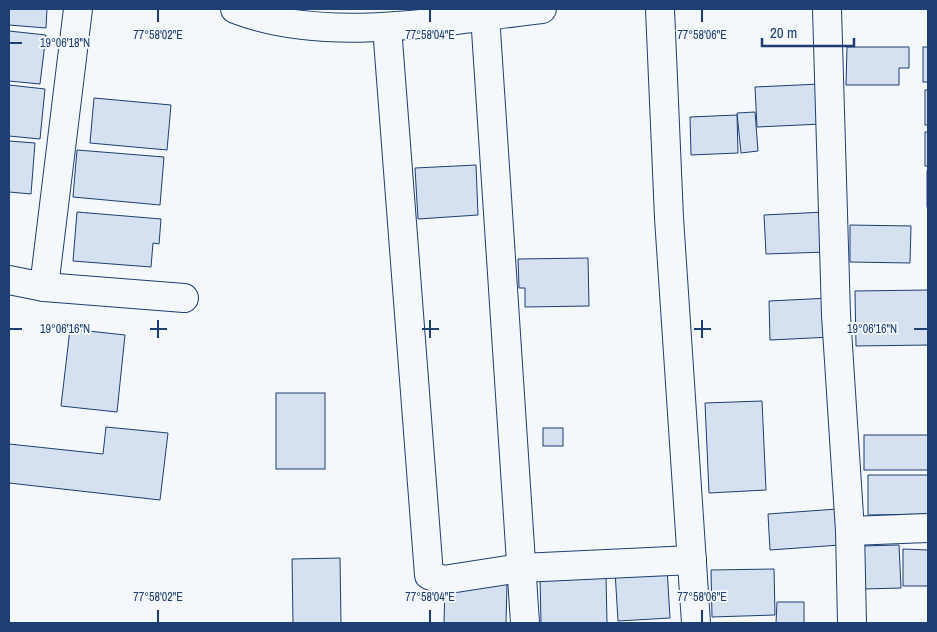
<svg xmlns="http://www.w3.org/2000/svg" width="937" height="632" viewBox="0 0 937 632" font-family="'Archivo Narrow',sans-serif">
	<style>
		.building { fill: #d5e0f0; stroke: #1d3f73 }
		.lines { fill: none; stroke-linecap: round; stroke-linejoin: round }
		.street-casing { stroke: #1d3f73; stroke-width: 30 }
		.street { stroke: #f4f7fb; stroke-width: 28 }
		.ticks { fill: none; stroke: #1d3f73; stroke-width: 2 }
		.ticks-label { font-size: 12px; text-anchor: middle; fill: #1d3f73; stroke: #f4f7fb; stroke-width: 4; stroke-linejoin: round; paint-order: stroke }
	</style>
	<rect width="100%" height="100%" fill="#f4f7fb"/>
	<g class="building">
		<polygon points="9,9 47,9 46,28 9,25"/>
		<polygon points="9,31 46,35 40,84 9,81"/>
		<polygon points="847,47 909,47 909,68 899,68 899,85 846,85"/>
		<rect x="923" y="47" width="5" height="35"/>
		<polygon points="820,84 822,124 757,127 755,87"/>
		<polygon points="9,85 45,89 40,139 9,136"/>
		<rect x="925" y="90" width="3" height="35"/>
		<polygon points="94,98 171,105 167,150 90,143"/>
		<polygon points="755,112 758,151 741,153 737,113"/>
		<polygon points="737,115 738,153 691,155 690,117"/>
		<rect x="925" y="132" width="3" height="34"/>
		<polygon points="9,141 35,143 31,194 9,192"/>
		<polygon points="77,150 164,157 160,205 73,197"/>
		<polygon points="476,165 478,215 418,219 415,168"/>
		<rect x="927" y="171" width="1" height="36"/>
		<polygon points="77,212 161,219 159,244 153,243 151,267 73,261"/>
		<polygon points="825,212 827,252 766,254 764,215"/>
		<polygon points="850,225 911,226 910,263 850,262"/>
		<polygon points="588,258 589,306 525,307 525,288 519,288 518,259"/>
		<polygon points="928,290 928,345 856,346 855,291"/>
		<polygon points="830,298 832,337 770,340 769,301"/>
		<polygon points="70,329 125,335 117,412 61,406"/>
		<rect x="276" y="393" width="49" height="76"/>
		<polygon points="762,401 766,490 709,493 705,403"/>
		<polygon points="106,427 168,433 160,500 9,483 9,444 103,454"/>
		<rect x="543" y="428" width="20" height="18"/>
		<rect x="864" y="435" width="64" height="35"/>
		<polygon points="868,475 928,475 928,514 868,515"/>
		<polygon points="837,509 840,545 770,550 768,514"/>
		<polygon points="899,545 901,588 863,589 861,546"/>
		<polygon points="903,549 928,550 928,586 903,586"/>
		<polygon points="340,558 341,623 293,623 292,559"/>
		<polygon points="667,568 670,618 618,621 615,571"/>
		<polygon points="774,569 775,615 712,617 711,570"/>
		<polygon points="606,576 607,623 541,623 540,577"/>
		<polygon points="445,583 507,583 506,623 444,623"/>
		<polygon points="777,602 804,602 804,623 776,623"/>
	</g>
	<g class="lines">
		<g class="street-casing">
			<g id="street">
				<path d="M235 9C327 45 446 20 542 9"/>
				<polyline points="660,9 669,218 696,623"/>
				<polyline points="827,9 836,315 850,531 852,623"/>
				<polyline points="485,15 525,623"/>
				<polyline points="387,27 429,575 443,580 521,568 692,560"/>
				<polyline points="9,280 44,287 78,9"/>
				<polyline points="44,287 184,298"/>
				<polyline points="850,531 928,528"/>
			</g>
		</g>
		<use href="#street" class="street"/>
	</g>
	<path class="ticks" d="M158 10V22M430 10V22M702 10V22M10 43H22M158 320V338M430 320V338M702 320V338M10 329H22M150 329H167M422 329H439M694 329H711M914 329H927M158 610V622M430 610V622M702 610V622"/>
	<g class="ticks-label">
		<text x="158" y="39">77°58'02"E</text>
		<text x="430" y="39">77°58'04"E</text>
		<text x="702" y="39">77°58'06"E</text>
		<text x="65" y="47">19°06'18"N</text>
		<text x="65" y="333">19°06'16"N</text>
		<text x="872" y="333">19°06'16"N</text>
		<text x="158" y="601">77°58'02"E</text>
		<text x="430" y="601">77°58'04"E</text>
		<text x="702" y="601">77°58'06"E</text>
	</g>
	<rect width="937" height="632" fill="none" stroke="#1d3f73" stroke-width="20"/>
	<path d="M762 38v8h92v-8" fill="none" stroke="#1d3f73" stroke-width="2.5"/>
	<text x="770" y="38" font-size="15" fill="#1d3f73" stroke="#f4f7fb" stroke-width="4" paint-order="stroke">20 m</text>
</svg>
